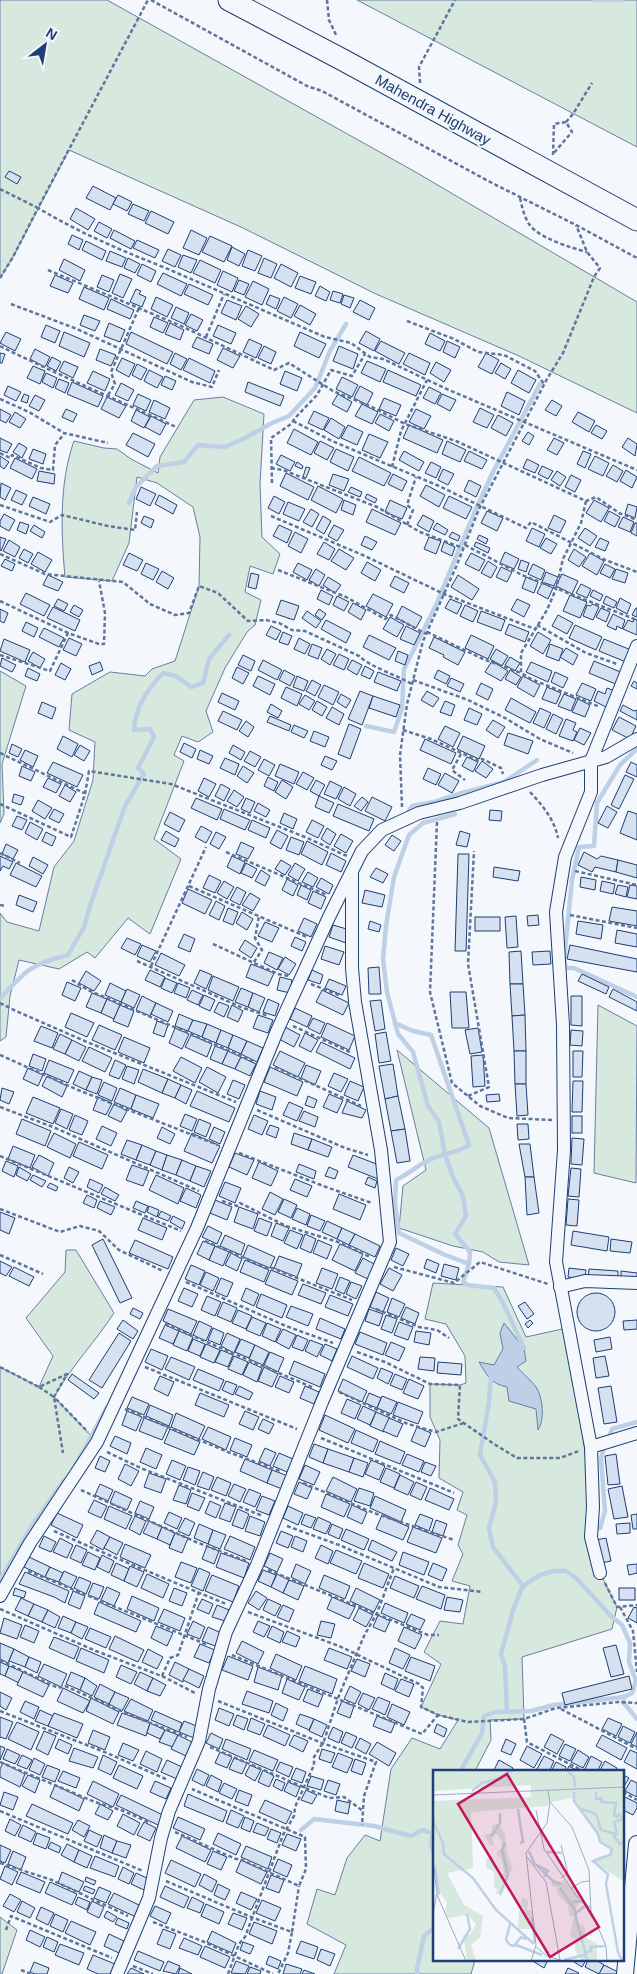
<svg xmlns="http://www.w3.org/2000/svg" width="637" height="1974" viewBox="0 0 637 1974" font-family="Arial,sans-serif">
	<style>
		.green { fill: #d7e8df; stroke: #687fa3 }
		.water { fill: #bed0e5; stroke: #687fa3 }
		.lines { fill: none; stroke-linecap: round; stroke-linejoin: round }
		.stream { stroke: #bed0e5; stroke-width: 4.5 }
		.building { fill: #d5e0f0; stroke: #1d3f73 }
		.minor-casing { stroke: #1d3f73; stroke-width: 14 }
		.tertiary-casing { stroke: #1d3f73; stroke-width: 18 }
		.trunk-casing { stroke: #1d3f73; stroke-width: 23 }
		.path { stroke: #5e769c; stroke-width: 2.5; stroke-dasharray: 4 2.5; stroke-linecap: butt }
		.minor { stroke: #f4f7fb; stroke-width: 12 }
		.tertiary { stroke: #f4f7fb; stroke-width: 16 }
		.trunk { stroke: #f4f7fb; stroke-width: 21 }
		.labels { text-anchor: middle; stroke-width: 4; stroke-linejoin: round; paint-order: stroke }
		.street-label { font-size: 15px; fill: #1d3f73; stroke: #f4f7fb }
		.inset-river { fill: none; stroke: #bed0e5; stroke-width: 2.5 }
		.inset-road { fill: none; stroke: #9eadc5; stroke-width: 1 }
		.view { fill: #c2185b; fill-opacity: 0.15; stroke: #c2185b; stroke-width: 2.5 }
		.inset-edge { fill: none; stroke: #1d3f73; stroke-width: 2.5 }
	</style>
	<rect width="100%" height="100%" fill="#f4f7fb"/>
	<g class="green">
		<polygon points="0,0 107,0 412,170 637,302 637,413 519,356 376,294 243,228 69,150 13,257 0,278"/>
		<polygon points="357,0 637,0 637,147"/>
		<path d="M223 397 264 414 260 484 262 537 280 554 273 574 250 566 245 592 261 600 255 625 247 632 225 668 206 711 213 732 198 742 182 736 174 755 184 761 154 839 181 859 150 934 128 918 95 958 87 952 59 969 19 960 10 996 6 1037 0 1041V913L7 922 39 931 54 867 74 841 93 780 95 742 69 730 72 694 110 672 145 676 152 669 175 661 199 586 200 537 193 507 157 483 137 477 129 543 112 581 65 577C61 532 59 483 74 441L104 448 117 449 131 459 158 473 160 457 194 400Z"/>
		<polygon points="0,671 26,686 2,764 4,814 0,823"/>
		<polygon points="598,1005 637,1026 636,1183 594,1173"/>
		<polygon points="397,1050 489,1128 529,1265 499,1262 483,1252 453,1246 399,1228 403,1186 426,1170"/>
		<path d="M66 1250H76L114 1313C95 1342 71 1367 54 1397L97 1442 0 1596V1367L39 1387 53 1356 26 1318 65 1272Z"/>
		<polygon points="433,1283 503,1287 526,1337 567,1328 593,1507 600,1573 617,1607 612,1629 522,1657 524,1719 490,1720 491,1740 475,1771 434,1772 434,1960 475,1960 471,1974 334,1974 346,1945 307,1924 317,1889 335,1895 347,1858 365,1835 380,1841 391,1769 412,1738 440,1749 458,1720 438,1715 421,1707 441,1664 424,1652 440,1621 463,1624 470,1586 452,1581 463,1554 458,1545 467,1515 457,1510 463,1492 439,1478 440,1440 430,1417 430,1384 460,1385 466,1383 465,1356 446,1324 425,1319"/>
		<polygon points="0,1917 17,1930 2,1974 0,1974"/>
	</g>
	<path class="water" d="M504 1323 524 1348 526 1361 517 1367C523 1374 532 1381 536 1387 543 1397 545 1420 538 1430L536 1409 509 1401 507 1387C491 1384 487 1375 479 1362L494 1365 503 1349 500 1333Z"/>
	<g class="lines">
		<g class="stream">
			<polyline points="594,0 621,0"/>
			<polyline points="129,503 136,487 157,466 184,462 198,445 225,447 245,438 272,423 289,416 315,388 330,351 346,324"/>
			<polyline points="366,726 394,732 402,709 404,669 436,605 475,511 493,472 540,384"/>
			<polyline points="637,749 620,765 597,803 594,846 579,847 572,880 564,960 566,968 574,968 637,997"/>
			<polyline points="407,814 412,806 434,802 462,793 504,782 537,760"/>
			<polyline points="455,814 423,823 409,835 394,877 386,926 383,959 387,992 398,1034 413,1052 428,1106 439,1122 445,1155 453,1177 463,1196 466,1216 455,1234 470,1252 469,1264 463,1282 468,1285 494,1288 503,1303 524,1348"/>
			<path d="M0 999C25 971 31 964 68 955L84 927 90 906 125 806 144 774 138 768 154 737 150 729 134 730C135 707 148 689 163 673L176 676 191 687 203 683 209 659 229 635"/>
			<path d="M395 1023 413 1031 431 1035 469 1145C456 1154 441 1153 427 1161 417 1166 407 1175 396 1180L395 1204 399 1233 443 1254 469 1264"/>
			<polyline points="491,1375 489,1402 480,1455 495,1482 496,1502 489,1528 493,1547 523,1586 514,1607 501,1654 505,1666 507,1712"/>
			<polyline points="609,1437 612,1429 637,1422"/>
			<polyline points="76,1464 107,1407"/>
			<polyline points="600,1528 605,1511 601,1458 604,1448"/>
			<polyline points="0,1580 31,1527 64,1480"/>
			<polyline points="523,1586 540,1575 554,1571 566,1571 576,1578 612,1617 622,1625 630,1643 629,1662 636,1681 632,1693 624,1697 623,1702 637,1719"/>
			<polyline points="460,1772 482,1733 484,1716 495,1712 531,1711 554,1705 624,1697"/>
			<polyline points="434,1823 431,1844 434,1853"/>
			<polyline points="301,1830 314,1819 374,1826 411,1836 422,1830 433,1833"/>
			<polyline points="417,1974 417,1969 424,1936 434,1928"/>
		</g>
	</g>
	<g class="building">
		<polygon points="9,171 21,177 17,184 5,177"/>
		<polygon points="93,186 116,198 110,210 86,198"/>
		<polygon points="118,195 132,202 127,211 113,204"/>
		<polygon points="133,204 149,211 144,221 128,214"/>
		<polygon points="76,208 95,219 88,230 70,219"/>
		<polygon points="151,211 174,222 168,234 145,223"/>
		<polygon points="99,222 112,229 107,238 94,231"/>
		<polygon points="114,230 135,241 131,249 110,238"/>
		<polygon points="191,230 207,238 199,255 183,248"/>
		<polygon points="72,235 83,240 79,250 68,244"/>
		<polygon points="210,236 232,246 224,262 202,252"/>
		<polygon points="137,240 159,250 155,258 133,248"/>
		<polygon points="86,241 106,251 102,260 82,250"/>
		<polygon points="232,247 245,254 239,266 227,260"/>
		<polygon points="168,249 181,255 175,267 162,261"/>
		<polygon points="248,250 262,256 255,271 242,266"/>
		<polygon points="110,251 126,258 122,267 106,261"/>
		<polygon points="183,255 197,260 191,273 178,267"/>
		<polygon points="128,258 140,264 135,273 124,268"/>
		<polygon points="264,258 277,264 271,278 258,273"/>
		<polygon points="64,259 85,270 80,281 59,270"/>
		<polygon points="200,260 221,270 215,283 193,273"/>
		<polygon points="142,264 156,271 151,282 137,275"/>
		<polygon points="281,264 298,273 291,287 274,278"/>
		<polygon points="223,271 238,278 232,292 217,285"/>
		<polygon points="163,273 187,284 181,296 157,284"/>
		<polygon points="120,274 132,279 123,298 112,293"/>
		<polygon points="55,275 73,283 68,293 50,286"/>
		<polygon points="102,275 114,280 109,292 97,287"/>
		<polygon points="300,276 316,282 311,294 295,288"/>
		<polygon points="239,280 249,284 244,295 234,291"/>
		<polygon points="253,281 269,289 262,305 245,297"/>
		<polygon points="189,284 213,295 208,305 184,294"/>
		<polygon points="320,286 330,292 326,301 315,296"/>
		<polygon points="84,287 109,298 104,310 79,299"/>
		<polygon points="136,289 141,291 139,294 146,297 142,307 130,302"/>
		<polygon points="333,291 343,294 340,303 330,300"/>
		<polygon points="270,295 280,299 276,309 266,304"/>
		<polygon points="344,295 354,298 350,308 341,304"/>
		<polygon points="156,297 173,305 167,317 151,309"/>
		<polygon points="284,297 298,304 291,318 277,311"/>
		<polygon points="111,299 134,310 130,319 107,309"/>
		<polygon points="227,300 242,306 236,320 221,313"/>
		<polygon points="360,300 375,308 369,320 353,312"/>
		<polygon points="300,305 316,314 310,325 294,316"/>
		<polygon points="246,306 259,314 251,327 238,319"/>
		<polygon points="176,307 189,313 184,324 171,318"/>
		<polygon points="191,314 203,320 197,331 185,325"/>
		<polygon points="84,315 100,321 95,331 80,325"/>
		<polygon points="154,317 168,323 163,333 150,327"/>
		<polygon points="109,323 125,330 120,342 104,336"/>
		<polygon points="170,323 184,330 180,340 165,334"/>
		<polygon points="46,325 60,331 55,343 41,337"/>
		<polygon points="218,325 236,333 231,344 213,336"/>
		<polygon points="366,331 380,339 374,351 359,343"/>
		<polygon points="6,332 21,339 15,351 0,343"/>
		<polygon points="64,332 90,343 84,357 59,346"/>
		<polygon points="131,332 173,352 167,364 126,344"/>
		<polygon points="300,332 326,344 319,358 294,346"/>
		<polygon points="430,333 445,341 440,351 425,344"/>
		<polygon points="197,337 213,344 209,354 192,347"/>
		<polygon points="249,339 262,345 256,358 243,352"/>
		<polygon points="381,341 405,353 399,364 375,351"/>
		<polygon points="447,341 460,347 455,358 443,352"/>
		<polygon points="264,346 276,352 271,364 258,358"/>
		<polygon points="339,346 358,354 353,369 333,361"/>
		<polygon points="223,348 240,356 233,368 217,360"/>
		<polygon points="35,349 50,357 45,367 30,359"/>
		<polygon points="100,349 116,355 111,366 96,360"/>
		<polygon points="0,353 5,354 2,363 0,363"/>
		<polygon points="175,353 187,359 181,370 170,364"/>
		<polygon points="409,353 430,363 425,375 403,364"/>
		<polygon points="486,353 499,360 492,374 478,367"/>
		<polygon points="52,357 61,362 56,371 47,366"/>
		<polygon points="122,358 135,364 129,377 116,370"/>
		<polygon points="189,358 215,371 210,383 183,370"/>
		<polygon points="64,361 78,367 73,378 59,371"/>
		<polygon points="367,361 386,369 380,382 361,373"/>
		<polygon points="436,362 451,370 444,382 430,373"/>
		<polygon points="501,363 511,369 505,379 495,373"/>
		<polygon points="137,364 147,369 141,380 132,375"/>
		<polygon points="33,366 45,371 40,384 27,378"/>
		<polygon points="149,370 163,377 157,388 144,381"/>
		<polygon points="388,370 421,385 416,396 383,382"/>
		<polygon points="518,370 536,380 529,393 511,383"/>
		<polygon points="93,371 110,379 105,391 87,383"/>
		<polygon points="285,371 302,378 297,391 280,384"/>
		<polygon points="46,373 57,378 53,388 42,382"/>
		<polygon points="165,376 176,381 172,390 161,385"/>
		<polygon points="342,377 358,385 352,397 336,389"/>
		<polygon points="59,379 69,383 65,393 55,388"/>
		<polygon points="72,382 103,396 98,407 67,394"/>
		<polygon points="248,382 284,396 280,406 245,392"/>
		<polygon points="121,383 134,390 128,401 115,395"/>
		<polygon points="8,386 21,392 16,401 4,395"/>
		<polygon points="360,386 373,393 367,405 354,398"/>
		<polygon points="429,387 441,393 435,404 423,398"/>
		<polygon points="507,392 525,401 519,415 501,406"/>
		<polygon points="24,394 29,396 27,403 21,401"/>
		<polygon points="138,394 151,400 146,411 133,405"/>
		<polygon points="338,394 352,402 347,412 332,404"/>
		<polygon points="442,394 456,400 450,411 437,404"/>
		<polygon points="35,395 45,400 39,411 29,406"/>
		<polygon points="107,397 126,406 119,418 101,409"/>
		<polygon points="384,398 401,405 396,416 379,409"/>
		<polygon points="154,400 170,408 165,419 149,412"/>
		<polygon points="552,400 562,406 556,416 545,410"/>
		<polygon points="362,404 378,412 372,424 355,416"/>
		<polygon points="480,408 494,415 487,428 473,422"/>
		<polygon points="0,409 11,415 6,423 0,420"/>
		<polygon points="66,409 77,414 73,422 62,417"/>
		<polygon points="416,409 431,416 424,429 409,422"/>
		<polygon points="136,410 150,417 144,428 131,421"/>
		<polygon points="314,411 329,418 323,430 308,423"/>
		<polygon points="15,412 26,419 20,428 9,422"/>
		<polygon points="578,412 595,421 589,432 572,422"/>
		<polygon points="380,414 394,421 389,431 375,423"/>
		<polygon points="498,415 513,423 506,436 491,428"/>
		<polygon points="151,416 166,424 160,435 145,427"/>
		<polygon points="331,418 345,427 339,439 324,430"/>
		<polygon points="348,425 363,432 357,445 341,438"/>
		<polygon points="409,425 443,440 437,453 403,438"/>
		<polygon points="596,425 607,431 602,439 591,433"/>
		<polygon points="294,429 318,442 311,455 287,443"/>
		<polygon points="528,432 534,436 529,445 522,441"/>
		<polygon points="133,433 155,444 148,457 126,445"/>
		<polygon points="369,434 388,442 380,458 362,450"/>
		<polygon points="0,438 12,444 7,453 0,450"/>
		<polygon points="554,438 564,443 557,455 547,450"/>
		<polygon points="628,438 637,444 635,456 622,447"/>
		<polygon points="320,441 334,448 327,460 314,453"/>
		<polygon points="447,441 466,450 460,462 442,454"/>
		<polygon points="19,443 27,448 22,458 13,452"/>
		<polygon points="33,449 46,454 43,464 29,459"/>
		<polygon points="336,449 354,457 348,471 330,462"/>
		<polygon points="404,451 424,462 419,471 399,460"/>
		<polygon points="469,451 487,460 482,469 464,461"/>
		<polygon points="583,451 591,454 585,468 577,464"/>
		<polygon points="281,455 295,462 290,471 276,464"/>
		<polygon points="0,456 9,462 4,469 0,466"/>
		<polygon points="595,456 609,463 603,476 588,469"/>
		<polygon points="359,457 391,473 384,486 352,471"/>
		<polygon points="15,458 37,469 32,479 10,468"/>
		<polygon points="527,459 539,465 535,473 523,468"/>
		<polygon points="297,462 303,466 302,469 295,466"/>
		<polygon points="431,462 441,467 436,478 425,473"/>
		<polygon points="613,465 623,471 617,482 606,476"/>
		<polygon points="542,466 553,471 548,479 538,474"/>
		<polygon points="306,467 310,468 306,478 303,477"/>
		<polygon points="443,469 454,474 448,485 438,480"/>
		<polygon points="626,470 637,477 632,488 620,481"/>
		<polygon points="39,471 55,474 54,484 37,481"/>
		<polygon points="557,471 566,477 560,486 551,480"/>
		<polygon points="286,473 314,487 308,500 280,486"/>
		<polygon points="333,474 349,479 344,491 329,485"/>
		<polygon points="393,474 407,481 402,491 388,484"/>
		<polygon points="571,475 581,480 575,492 565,487"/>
		<polygon points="469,480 481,486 476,497 464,491"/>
		<polygon points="1,483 11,488 5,500 0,497"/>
		<polygon points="426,485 445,495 439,507 420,496"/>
		<polygon points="318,486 343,499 336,513 311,500"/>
		<polygon points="141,487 156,494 150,506 136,499"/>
		<polygon points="351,487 362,492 360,497 348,492"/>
		<polygon points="16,490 27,495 22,505 11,500"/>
		<polygon points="367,494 377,499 375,503 365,498"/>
		<polygon points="159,495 177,505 173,514 155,504"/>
		<polygon points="274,496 285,502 279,514 268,508"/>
		<polygon points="449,496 472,507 466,519 443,508"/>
		<polygon points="33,497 50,504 46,514 29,506"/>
		<polygon points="344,500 356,505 353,515 341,510"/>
		<polygon points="390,500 407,508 402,519 385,512"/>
		<polygon points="594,500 609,508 601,522 586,513"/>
		<polygon points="288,502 305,509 299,521 283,514"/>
		<polygon points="628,504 637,507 635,518 625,514"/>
		<polygon points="311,509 319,514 312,527 303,522"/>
		<polygon points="372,509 401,523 395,535 366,522"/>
		<polygon points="487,511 503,518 497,531 481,523"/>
		<polygon points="609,511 620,517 615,527 604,521"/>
		<polygon points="4,514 15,520 9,531 0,526 0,521"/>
		<polygon points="423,515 434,521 429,532 417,525"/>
		<polygon points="554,515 566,521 560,533 548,528"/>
		<polygon points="144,516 154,520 151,528 141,523"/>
		<polygon points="323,516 331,521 324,534 316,529"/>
		<polygon points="623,517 634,522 630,532 618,527"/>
		<polygon points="20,522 29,525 26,534 17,530"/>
		<polygon points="437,523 448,530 445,535 433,529"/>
		<polygon points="635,523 637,523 637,536 631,533"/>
		<polygon points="34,525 45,532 42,538 30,531"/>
		<polygon points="279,525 292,531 287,543 273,536"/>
		<polygon points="334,525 344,530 337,541 328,536"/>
		<polygon points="532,528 545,534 539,547 526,541"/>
		<polygon points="585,528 597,536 590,546 578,538"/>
		<polygon points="295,532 308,539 301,553 288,546"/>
		<polygon points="452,532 460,536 458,541 449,537"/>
		<polygon points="479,535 488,539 486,544 477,539"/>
		<polygon points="365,536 377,542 372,550 361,545"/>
		<polygon points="0,537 6,539 1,551 0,550"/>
		<polygon points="429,537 441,541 436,554 424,549"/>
		<polygon points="546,538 557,544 551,554 540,548"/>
		<polygon points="600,538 609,542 605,551 595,547"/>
		<polygon points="9,540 20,547 15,557 3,551"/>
		<polygon points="324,542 335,549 329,560 317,554"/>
		<polygon points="444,542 455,547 452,556 441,551"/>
		<polygon points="476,542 490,548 488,553 474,546"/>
		<polygon points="24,549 33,554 28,563 19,558"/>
		<polygon points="339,549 354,558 346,570 331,561"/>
		<polygon points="574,549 586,557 579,567 568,560"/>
		<polygon points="38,552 52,560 45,572 31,564"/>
		<polygon points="505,552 519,559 514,569 500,563"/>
		<polygon points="129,553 143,560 137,571 123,565"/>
		<polygon points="471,553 485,560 479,571 465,564"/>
		<polygon points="590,553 604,561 597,575 582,566"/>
		<polygon points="5,559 15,564 12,571 1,566"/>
		<polygon points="521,560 529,563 526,572 518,569"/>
		<polygon points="488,561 497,567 491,578 481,573"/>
		<polygon points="367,562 381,570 375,581 361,573"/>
		<polygon points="146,563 159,569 153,580 141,574"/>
		<polygon points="298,563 312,570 307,580 293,572"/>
		<polygon points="533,564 545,570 541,580 528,574"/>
		<polygon points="605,564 615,569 610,578 600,573"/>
		<polygon points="501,567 512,572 507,582 496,577"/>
		<polygon points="316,569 325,575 319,586 309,580"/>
		<polygon points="616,569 628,573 625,583 612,579"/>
		<polygon points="162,571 174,578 168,589 156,582"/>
		<polygon points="546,572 558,577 554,586 542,582"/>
		<polygon points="251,573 259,575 256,589 248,587"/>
		<polygon points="562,574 578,581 572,594 556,586"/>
		<polygon points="48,575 63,582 58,591 43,585"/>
		<polygon points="458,575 479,589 472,600 451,587"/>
		<polygon points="395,576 409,583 404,593 390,586"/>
		<polygon points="328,577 341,585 335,593 323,585"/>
		<polygon points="526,577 538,582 534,593 522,588"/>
		<polygon points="542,583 553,588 548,599 537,593"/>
		<polygon points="581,584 591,589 587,598 576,593"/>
		<polygon points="321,590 333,596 329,605 317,599"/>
		<polygon points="593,590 603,595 600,601 590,596"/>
		<polygon points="26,593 50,605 44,616 20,604"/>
		<polygon points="373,594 393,604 386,617 366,606"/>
		<polygon points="570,595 587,602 580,618 563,611"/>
		<polygon points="337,596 349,602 344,611 333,605"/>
		<polygon points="606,596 617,602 614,608 603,603"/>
		<polygon points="620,598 631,604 627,614 616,608"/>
		<polygon points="58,599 68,604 64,611 54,606"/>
		<polygon points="450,599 462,604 457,614 445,608"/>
		<polygon points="517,599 530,605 524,617 511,610"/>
		<polygon points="281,600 299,606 294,620 276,614"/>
		<polygon points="353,603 366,610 361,620 348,612"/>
		<polygon points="593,604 599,607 593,620 583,616 587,605 590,606"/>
		<polygon points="74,605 83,610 79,617 70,612"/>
		<polygon points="465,605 478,611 473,622 460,616"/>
		<polygon points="402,606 422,617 416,628 396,618"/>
		<polygon points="53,607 80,620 75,631 47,618"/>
		<polygon points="601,608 610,612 606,622 596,617"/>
		<polygon points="636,608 637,608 637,617 632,615"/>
		<polygon points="0,609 8,613 4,623 0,621"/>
		<polygon points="319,609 326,614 322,620 315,615"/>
		<polygon points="307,611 321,621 316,628 302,618"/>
		<polygon points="481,611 505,620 501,631 477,622"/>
		<polygon points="613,614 625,620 622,629 617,626 616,630 607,626"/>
		<polygon points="558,615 573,623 567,634 552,626"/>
		<polygon points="390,617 404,625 397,637 383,629"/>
		<polygon points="634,619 637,620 637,635 623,629 628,620 633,622"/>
		<polygon points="326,620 351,633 346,643 321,629"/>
		<polygon points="26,622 38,628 34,637 22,631"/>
		<polygon points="509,624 529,632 525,642 505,634"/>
		<polygon points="575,625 602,637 596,650 569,638"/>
		<polygon points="271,626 281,631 276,640 266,635"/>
		<polygon points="406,626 420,633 414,645 400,639"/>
		<polygon points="44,628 64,638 59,647 39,637"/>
		<polygon points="283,632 292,636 288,645 279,642"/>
		<polygon points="538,632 551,640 543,654 530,646"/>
		<polygon points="369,635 396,648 389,660 363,647"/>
		<polygon points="471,635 494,646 488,659 465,648"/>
		<polygon points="434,637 465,652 458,665 443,657 444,655 429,648"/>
		<polygon points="69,638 82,644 76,656 63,650"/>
		<polygon points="299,638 310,644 305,654 294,649"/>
		<polygon points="4,639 30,650 25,662 0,651"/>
		<polygon points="604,639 631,650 626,662 599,651"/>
		<polygon points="312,644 322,648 318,659 308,655"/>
		<polygon points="550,644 563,649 559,661 546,656"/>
		<polygon points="566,648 578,655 573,665 560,657"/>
		<polygon points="327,649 336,654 330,665 321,659"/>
		<polygon points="496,649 508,656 502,666 490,659"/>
		<polygon points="398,651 408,655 405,665 395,661"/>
		<polygon points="33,652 45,659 40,668 28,661"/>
		<polygon points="339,654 349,659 344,670 333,665"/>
		<polygon points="243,655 255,661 251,671 238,665"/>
		<polygon points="510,657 520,663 515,671 505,665"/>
		<polygon points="2,658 16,665 12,672 0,666"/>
		<polygon points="263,660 282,670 277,680 258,670"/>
		<polygon points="352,660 362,665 357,675 347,669"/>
		<polygon points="492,661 508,671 501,681 485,672"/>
		<polygon points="594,661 623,673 618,685 589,673"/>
		<polygon points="100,662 103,670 92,675 89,666"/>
		<polygon points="531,662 552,671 548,682 526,672"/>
		<polygon points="61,663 71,669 65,680 55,675"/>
		<polygon points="365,666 374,671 370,679 361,675"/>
		<polygon points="237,667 249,673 243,684 232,678"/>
		<polygon points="28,668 40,674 37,681 25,676"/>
		<polygon points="284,670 295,676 290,686 279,680"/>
		<polygon points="438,670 450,676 446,684 434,678"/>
		<polygon points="510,670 521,677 516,685 505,679"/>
		<polygon points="378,672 401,681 397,691 374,682"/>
		<polygon points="555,672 568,678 563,688 551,682"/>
		<polygon points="258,676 275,684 270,695 253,686"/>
		<polygon points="297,676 308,681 304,691 293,687"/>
		<polygon points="523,676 540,685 534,697 517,687"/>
		<polygon points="451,678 464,684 460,692 447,686"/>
		<polygon points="312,680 321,685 315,696 306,691"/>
		<polygon points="634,681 637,683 637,689 631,686"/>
		<polygon points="481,683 493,689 488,700 476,694"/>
		<polygon points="582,683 596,689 591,701 576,695"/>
		<polygon points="324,685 339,692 333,705 318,697"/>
		<polygon points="286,687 302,694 297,706 281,698"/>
		<polygon points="547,687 561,693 556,704 542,699"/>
		<polygon points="607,688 615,691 608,708 594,701 598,691 605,694"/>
		<polygon points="360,691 373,696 362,725 348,719"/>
		<polygon points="427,691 439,698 433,707 421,700"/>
		<polygon points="222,693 239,701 235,710 218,702"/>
		<polygon points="341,694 351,700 346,708 337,702"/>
		<polygon points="564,694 576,699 571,711 558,706"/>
		<polygon points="305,695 315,701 309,710 299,704"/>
		<polygon points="373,696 400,705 396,717 369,708"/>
		<polygon points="511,698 536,712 530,723 505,710"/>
		<polygon points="578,699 590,705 585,717 572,712"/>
		<polygon points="317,701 327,707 322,716 312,710"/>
		<polygon points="445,701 455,705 451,716 440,712"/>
		<polygon points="42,702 56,708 52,719 38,713"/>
		<polygon points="271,704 282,711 278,718 267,712"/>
		<polygon points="623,705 634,711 637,710 637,720 620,711"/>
		<polygon points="332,707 344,714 339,725 326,718"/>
		<polygon points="469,708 482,714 477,725 464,720"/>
		<polygon points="540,708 551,713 544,728 533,723"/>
		<polygon points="223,711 242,720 237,730 218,721"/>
		<polygon points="553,714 563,719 556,734 546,729"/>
		<polygon points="270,716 291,725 289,731 267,722"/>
		<polygon points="619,717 636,726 630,739 612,730"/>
		<polygon points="566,719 576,723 573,730 577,732 573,741 559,736"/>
		<polygon points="493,720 505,727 498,738 486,730"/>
		<polygon points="246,721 254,727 248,737 239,731"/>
		<polygon points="349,724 361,729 350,759 338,754"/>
		<polygon points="294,725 308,731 304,738 291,732"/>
		<polygon points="445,726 460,733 453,747 438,739"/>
		<polygon points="580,728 591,733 584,745 574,740"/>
		<polygon points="314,731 329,737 325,747 310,741"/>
		<polygon points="508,733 533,741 528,754 504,745"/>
		<polygon points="63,736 78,744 72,757 57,749"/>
		<polygon points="463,736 485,746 479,759 457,749"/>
		<polygon points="425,739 456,753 451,764 420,750"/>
		<polygon points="184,743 196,749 192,758 180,752"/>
		<polygon points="12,744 22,749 18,757 9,753"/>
		<polygon points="80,745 90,751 84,761 74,755"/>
		<polygon points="233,745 245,752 241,760 229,753"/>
		<polygon points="25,750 38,756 33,767 20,760"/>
		<polygon points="200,750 213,756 209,764 197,759"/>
		<polygon points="250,751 261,757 255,767 244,761"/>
		<polygon points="325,756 337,761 332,770 321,765"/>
		<polygon points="467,757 478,762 473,772 462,766"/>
		<polygon points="225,758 239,764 235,775 220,768"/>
		<polygon points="264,759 275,765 269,776 258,770"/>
		<polygon points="482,761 493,769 486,778 475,771"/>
		<polygon points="53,762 83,775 77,787 47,773"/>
		<polygon points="631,762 637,765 637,777 626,772"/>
		<polygon points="280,764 299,772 294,784 275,776"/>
		<polygon points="22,766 35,772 31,781 19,776"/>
		<polygon points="243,766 254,773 247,783 237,776"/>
		<polygon points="428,768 441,774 436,785 423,779"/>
		<polygon points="303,772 314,778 307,790 296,784"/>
		<polygon points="445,773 459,781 452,793 438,785"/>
		<polygon points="625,775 634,779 619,809 611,805"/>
		<polygon points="268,777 278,782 274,791 264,786"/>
		<polygon points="48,778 61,784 56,793 43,787"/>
		<polygon points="204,778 216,784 209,797 198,791"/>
		<polygon points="282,780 293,787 286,799 275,792"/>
		<polygon points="316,780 325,785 319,796 310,791"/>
		<polygon points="330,781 342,787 336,799 324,794"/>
		<polygon points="221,784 230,789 224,801 215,796"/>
		<polygon points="65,785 76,792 70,802 59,796"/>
		<polygon points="344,787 356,794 350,806 338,799"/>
		<polygon points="234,790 244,797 237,807 227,801"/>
		<polygon points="14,794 24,797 21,805 12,802"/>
		<polygon points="319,796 334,803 329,813 315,807"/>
		<polygon points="362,797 368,802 361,811 354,806"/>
		<polygon points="372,797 392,807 385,821 365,811"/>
		<polygon points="196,798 222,809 217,820 191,808"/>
		<polygon points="246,798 255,802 250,813 241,809"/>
		<polygon points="38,800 52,808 45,819 32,811"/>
		<polygon points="258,803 270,810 266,817 254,811"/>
		<polygon points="338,804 374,819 369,831 333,816"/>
		<polygon points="607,806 617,812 608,828 598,823"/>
		<polygon points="54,809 64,814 59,823 49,818"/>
		<polygon points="224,809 250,820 245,830 220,819"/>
		<polygon points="490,810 502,811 501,821 489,820"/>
		<polygon points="628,811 637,814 637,840 620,833"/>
		<polygon points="170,812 185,820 179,832 164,824"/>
		<polygon points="284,813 297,819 293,829 280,823"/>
		<polygon points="17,816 27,820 22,830 12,826"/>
		<polygon points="252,820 270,828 266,838 248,830"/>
		<polygon points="312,820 324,826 318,838 306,832"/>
		<polygon points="30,822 43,829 37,840 25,833"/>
		<polygon points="201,826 212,832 206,843 195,837"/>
		<polygon points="327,828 336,834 330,845 321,839"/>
		<polygon points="277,830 288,836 281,849 270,843"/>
		<polygon points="166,831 179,839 175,847 161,840"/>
		<polygon points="460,831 470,834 467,847 456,845"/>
		<polygon points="46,832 56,837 52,846 42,841"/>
		<polygon points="216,832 226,837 219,849 210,844"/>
		<polygon points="341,834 353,841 346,853 334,846"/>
		<polygon points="392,835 401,841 394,851 385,845"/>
		<polygon points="291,837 304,842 299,855 286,850"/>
		<polygon points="307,841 328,852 322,865 301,854"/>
		<polygon points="241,842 254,848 248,859 236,854"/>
		<polygon points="6,844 18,850 13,859 2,854"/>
		<polygon points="584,852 597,859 601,856 618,860 616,872 595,867 592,872 578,865"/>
		<polygon points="331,853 346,861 341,872 326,865"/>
		<polygon points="458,854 469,854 466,951 455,951"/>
		<polygon points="0,856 13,862 9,869 3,866 0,871"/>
		<polygon points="232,856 245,862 240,874 227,867"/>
		<polygon points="33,857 48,865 43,874 29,866"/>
		<polygon points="281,860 291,866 285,875 275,869"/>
		<polygon points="618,860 637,865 637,878 616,872"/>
		<polygon points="16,863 42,876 36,887 10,875"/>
		<polygon points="246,863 257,869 252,878 241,873"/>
		<polygon points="295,863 305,869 298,881 288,875"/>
		<polygon points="494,867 520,871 518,881 493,877"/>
		<polygon points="376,868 388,874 383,883 370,877"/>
		<polygon points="261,870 270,876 265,886 255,881"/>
		<polygon points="308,872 318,878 313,887 302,882"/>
		<polygon points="209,875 221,881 215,893 203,888"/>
		<polygon points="581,877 596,880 595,890 580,887"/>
		<polygon points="321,878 333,885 329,894 316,887"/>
		<polygon points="287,879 298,885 293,896 282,890"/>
		<polygon points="224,881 234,887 227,899 217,893"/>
		<polygon points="602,881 615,884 613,894 600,891"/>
		<polygon points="301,885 311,890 307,900 297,895"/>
		<polygon points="618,885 628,887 626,897 615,894"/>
		<polygon points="630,885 637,886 637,899 627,897"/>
		<polygon points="237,887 246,892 240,905 230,900"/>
		<polygon points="188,889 212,900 205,914 182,903"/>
		<polygon points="365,890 385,895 382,907 362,903"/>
		<polygon points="313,891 326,897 321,909 308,903"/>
		<polygon points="250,893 260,899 253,911 242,905"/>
		<polygon points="19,895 37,902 33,912 16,905"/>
		<polygon points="216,901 225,906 219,920 209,915"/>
		<polygon points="612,907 637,911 637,926 609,921"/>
		<polygon points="228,908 238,912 233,925 223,921"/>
		<polygon points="242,912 253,919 247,930 236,923"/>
		<polygon points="538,915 539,925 528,926 527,916"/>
		<polygon points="516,916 518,947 507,948 505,917"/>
		<rect x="475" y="917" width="25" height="14"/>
		<polygon points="304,918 317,924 311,937 298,931"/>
		<polygon points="370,921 381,925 379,932 368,929"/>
		<polygon points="578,921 603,925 601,939 576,934"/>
		<polygon points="265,922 279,928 272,942 258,936"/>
		<polygon points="333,925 350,930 346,943 329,937"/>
		<polygon points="617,930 637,934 637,947 615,943"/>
		<polygon points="184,934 195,939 190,952 178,947"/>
		<polygon points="295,937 306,942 302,951 291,946"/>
		<polygon points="127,938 141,944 135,955 121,948"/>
		<polygon points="245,940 257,948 251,958 239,950"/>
		<polygon points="142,945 156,951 150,962 137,956"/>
		<polygon points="570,945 637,959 637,972 567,959"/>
		<polygon points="325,946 344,952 339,965 321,959"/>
		<polygon points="521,951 523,984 510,984 509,952"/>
		<polygon points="550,951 551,964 533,965 532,952"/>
		<polygon points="269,952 283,958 277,970 264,963"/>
		<polygon points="161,953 185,965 179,976 155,965"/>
		<polygon points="285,957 296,964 289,975 278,969"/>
		<polygon points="251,964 274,973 268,986 246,977"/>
		<polygon points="379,967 381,994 369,994 368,968"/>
		<polygon points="150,970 165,977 160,987 145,980"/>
		<polygon points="200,970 212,975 206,989 194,983"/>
		<polygon points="312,970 323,975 320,984 308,980"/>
		<polygon points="86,971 101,981 94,991 79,983"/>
		<polygon points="582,974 609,987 606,994 578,981"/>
		<polygon points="213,976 239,987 233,1001 208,990"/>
		<polygon points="280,977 292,980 290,993 277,990"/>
		<polygon points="165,978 177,983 172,993 161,988"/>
		<polygon points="329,979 346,986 342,995 325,988"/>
		<polygon points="67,982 81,988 75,1001 62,995"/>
		<polygon points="110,983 126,991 121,1002 105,995"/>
		<polygon points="178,983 190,988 186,998 174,993"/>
		<polygon points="510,984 523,984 525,1015 512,1016"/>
		<polygon points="241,988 253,993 248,1007 235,1002"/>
		<polygon points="127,989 140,995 134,1008 121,1002"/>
		<polygon points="613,989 637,1002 637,1011 609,997"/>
		<polygon points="192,990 203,995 198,1005 187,1000"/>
		<polygon points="322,990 349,1003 343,1015 316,1002"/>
		<polygon points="450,992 466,992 469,1028 452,1028"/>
		<polygon points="92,993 107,999 101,1013 86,1007"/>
		<polygon points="253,993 265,998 259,1012 248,1007"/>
		<polygon points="204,995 215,1000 210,1011 199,1006"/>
		<polygon points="142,996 156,1003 150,1016 136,1010"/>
		<polygon points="571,996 582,996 582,1026 571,1025"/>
		<polygon points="107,999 120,1005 114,1019 101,1013"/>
		<polygon points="268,999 279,1004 275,1016 263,1012"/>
		<polygon points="381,1000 385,1029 375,1031 370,1001"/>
		<polygon points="219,1002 229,1006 224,1017 214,1012"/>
		<polygon points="156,1003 173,1011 168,1022 151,1014"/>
		<polygon points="120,1005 134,1011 128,1027 113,1021"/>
		<polygon points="232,1005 243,1011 238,1022 227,1017"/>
		<polygon points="295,1008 312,1016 307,1027 290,1019"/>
		<polygon points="71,1013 94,1023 87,1037 65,1027"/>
		<polygon points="179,1014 193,1020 188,1031 175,1026"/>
		<polygon points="258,1015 273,1020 268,1033 253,1028"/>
		<polygon points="525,1015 526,1051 514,1051 512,1016"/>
		<polygon points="313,1018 325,1023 320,1034 308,1028"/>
		<polygon points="193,1020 207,1024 202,1037 188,1031"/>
		<polygon points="157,1021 168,1025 164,1037 153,1033"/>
		<polygon points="327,1023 355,1036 349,1050 321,1037"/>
		<polygon points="207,1024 221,1030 216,1043 202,1037"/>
		<polygon points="99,1025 122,1035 115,1050 92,1040"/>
		<polygon points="41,1026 58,1033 52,1048 34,1041"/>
		<polygon points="285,1027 300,1035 294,1047 279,1039"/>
		<polygon points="175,1028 189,1034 182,1049 169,1043"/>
		<polygon points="478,1028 482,1052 470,1054 465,1030"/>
		<polygon points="221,1030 233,1035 228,1048 216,1043"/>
		<polygon points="571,1030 583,1031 582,1046 570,1045"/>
		<polygon points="386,1032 391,1061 379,1063 375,1034"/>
		<polygon points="305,1033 318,1040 311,1052 299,1046"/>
		<polygon points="60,1034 72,1040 65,1054 53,1049"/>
		<polygon points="191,1035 212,1044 207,1057 185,1047"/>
		<polygon points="233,1035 247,1041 241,1054 228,1048"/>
		<polygon points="124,1037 150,1048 144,1063 118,1052"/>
		<polygon points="72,1040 86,1047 79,1061 65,1054"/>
		<polygon points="247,1041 263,1048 257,1062 241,1054"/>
		<polygon points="321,1042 355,1058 350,1069 316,1052"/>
		<polygon points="215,1046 228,1051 222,1064 210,1059"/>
		<polygon points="89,1047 112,1058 105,1072 82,1061"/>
		<polygon points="228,1051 241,1057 235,1069 222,1064"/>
		<polygon points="280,1051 305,1063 298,1077 273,1065"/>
		<polygon points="514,1051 526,1051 526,1084 515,1084"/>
		<polygon points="573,1051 583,1051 582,1077 573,1077"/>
		<polygon points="33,1054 46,1059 42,1071 29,1066"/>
		<polygon points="483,1055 485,1086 473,1087 471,1056"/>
		<polygon points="181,1057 202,1068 195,1083 173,1071"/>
		<polygon points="241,1057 256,1064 250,1076 235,1069"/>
		<polygon points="49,1060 74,1070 68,1083 44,1073"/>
		<polygon points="115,1060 126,1065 119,1079 109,1075"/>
		<polygon points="393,1064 398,1096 385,1099 379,1066"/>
		<polygon points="306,1065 321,1071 315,1085 301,1078"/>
		<polygon points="127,1066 139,1070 134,1084 122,1079"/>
		<polygon points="207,1067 226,1077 218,1093 199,1082"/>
		<polygon points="270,1067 303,1082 297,1096 264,1082"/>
		<polygon points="28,1068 43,1075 38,1086 23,1079"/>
		<polygon points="143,1069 168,1079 162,1093 138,1082"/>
		<polygon points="79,1071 92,1077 86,1090 73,1084"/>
		<polygon points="334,1073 348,1079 341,1092 328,1086"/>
		<polygon points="47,1076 67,1086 62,1097 42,1086"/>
		<polygon points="92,1077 102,1080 97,1094 86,1090"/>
		<polygon points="168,1079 181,1085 175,1098 162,1093"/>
		<polygon points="233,1080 245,1085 239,1099 227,1094"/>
		<polygon points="350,1081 364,1087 358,1101 344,1095"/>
		<polygon points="573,1081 583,1081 582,1112 572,1112"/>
		<polygon points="104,1082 117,1088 112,1101 98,1095"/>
		<polygon points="515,1084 526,1084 528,1115 517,1116"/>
		<polygon points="181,1085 192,1090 186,1104 175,1098"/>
		<polygon points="2,1088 14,1092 9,1104 0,1100"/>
		<polygon points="120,1088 136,1095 131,1109 114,1102"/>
		<polygon points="197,1091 235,1108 229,1122 190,1106"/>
		<polygon points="260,1091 276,1097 272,1110 256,1104"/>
		<polygon points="329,1094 343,1100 337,1113 323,1107"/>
		<polygon points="499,1094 500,1101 487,1102 486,1095"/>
		<polygon points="136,1095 159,1104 153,1118 131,1109"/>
		<polygon points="308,1096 317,1100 314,1108 305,1105"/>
		<polygon points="398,1096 405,1129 391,1131 385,1099"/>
		<polygon points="33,1097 60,1108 53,1124 26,1113"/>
		<polygon points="98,1097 112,1103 106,1115 93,1110"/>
		<polygon points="347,1101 366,1110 362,1118 342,1113"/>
		<polygon points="289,1102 303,1108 297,1121 283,1115"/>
		<polygon points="114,1104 127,1111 121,1122 108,1116"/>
		<polygon points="61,1109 73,1114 67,1129 55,1123"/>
		<polygon points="304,1111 318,1117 315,1127 299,1121"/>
		<polygon points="185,1114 197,1119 192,1131 180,1126"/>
		<polygon points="75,1115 88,1121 82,1135 69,1130"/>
		<polygon points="254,1115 268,1121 262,1135 248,1129"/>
		<rect x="572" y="1116" width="10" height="17"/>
		<polygon points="22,1119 51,1131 45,1146 16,1134"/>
		<polygon points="199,1119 211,1124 206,1137 194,1132"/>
		<polygon points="517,1124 528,1124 529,1139 518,1140"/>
		<polygon points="270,1125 279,1128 276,1138 266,1134"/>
		<polygon points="102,1126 117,1133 111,1146 96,1139"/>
		<polygon points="162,1127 175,1134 170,1144 157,1138"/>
		<polygon points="214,1127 225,1132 220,1144 209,1139"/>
		<polygon points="405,1129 410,1161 397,1163 391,1131"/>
		<polygon points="54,1133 76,1144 70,1158 47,1147"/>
		<polygon points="192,1133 220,1146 212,1163 184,1151"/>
		<polygon points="294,1133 312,1139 308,1150 291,1144"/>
		<polygon points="572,1138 584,1139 582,1165 571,1164"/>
		<polygon points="312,1139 332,1147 328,1157 308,1150"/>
		<polygon points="127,1140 142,1145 136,1160 121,1154"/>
		<polygon points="79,1142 108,1155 102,1169 73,1156"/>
		<polygon points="519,1144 530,1144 534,1177 525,1177"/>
		<polygon points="142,1145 156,1151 150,1165 136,1160"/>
		<polygon points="13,1146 35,1155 30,1168 8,1159"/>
		<polygon points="156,1151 167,1155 162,1170 150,1165"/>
		<polygon points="235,1153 254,1160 247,1175 229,1167"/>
		<polygon points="39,1155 54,1163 48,1176 32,1167"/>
		<polygon points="167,1155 182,1160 176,1175 162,1170"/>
		<polygon points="353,1155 379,1165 378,1179 348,1167"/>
		<polygon points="182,1160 196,1166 190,1181 176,1175"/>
		<polygon points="6,1161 18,1166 14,1177 2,1171"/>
		<polygon points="259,1162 278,1171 271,1186 252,1178"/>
		<polygon points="299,1164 316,1171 314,1179 296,1172"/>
		<polygon points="132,1165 149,1171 143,1186 126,1180"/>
		<polygon points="196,1166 211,1171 204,1187 190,1181"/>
		<polygon points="19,1167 31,1174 27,1181 16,1175"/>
		<polygon points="69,1167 79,1172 73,1183 64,1178"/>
		<polygon points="329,1167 338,1171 335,1179 325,1176"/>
		<polygon points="571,1168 581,1169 579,1197 568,1196"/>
		<polygon points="33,1175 46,1181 42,1187 30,1180"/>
		<polygon points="156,1175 184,1188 178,1204 149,1190"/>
		<polygon points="368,1177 377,1181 375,1188 365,1184"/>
		<polygon points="525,1177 534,1177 539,1213 527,1215"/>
		<polygon points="90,1179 103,1185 99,1193 87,1187"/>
		<polygon points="295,1179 312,1186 307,1197 290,1190"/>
		<polygon points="225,1182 241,1188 235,1203 219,1196"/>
		<polygon points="50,1183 58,1187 56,1191 47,1187"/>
		<polygon points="105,1187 119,1195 115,1201 101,1194"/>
		<polygon points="186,1188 201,1195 196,1208 180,1201"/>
		<polygon points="270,1192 283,1199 275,1215 262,1209"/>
		<polygon points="339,1194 366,1205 360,1220 333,1209"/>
		<polygon points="87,1195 97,1200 94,1208 83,1203"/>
		<polygon points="284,1199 297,1205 291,1218 278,1212"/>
		<polygon points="568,1199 579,1200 577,1226 566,1225"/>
		<polygon points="215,1200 232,1207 227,1220 210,1213"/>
		<polygon points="100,1201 115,1207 111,1215 97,1208"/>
		<polygon points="136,1201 148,1206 145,1213 133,1208"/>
		<polygon points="149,1206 159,1210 157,1217 147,1212"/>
		<polygon points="239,1207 258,1214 253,1229 234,1222"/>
		<polygon points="297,1208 310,1214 306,1225 292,1219"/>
		<polygon points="161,1211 171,1216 168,1221 158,1217"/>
		<polygon points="0,1212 15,1218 9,1234 0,1230"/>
		<polygon points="311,1215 325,1221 320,1231 307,1226"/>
		<polygon points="173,1216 185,1222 182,1229 170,1222"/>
		<polygon points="143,1218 167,1228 162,1240 138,1230"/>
		<polygon points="259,1218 272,1223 267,1236 254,1231"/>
		<polygon points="327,1221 342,1228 337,1239 322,1232"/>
		<polygon points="276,1223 289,1228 283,1241 271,1236"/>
		<polygon points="208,1226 222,1233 217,1244 202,1237"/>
		<polygon points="342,1228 355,1234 349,1245 337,1239"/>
		<polygon points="290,1230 303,1235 297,1249 284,1243"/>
		<polygon points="573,1231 609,1237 607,1251 571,1245"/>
		<polygon points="305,1234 316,1239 311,1253 300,1248"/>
		<polygon points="355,1234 380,1246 375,1257 349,1245"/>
		<polygon points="225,1235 245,1244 241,1255 220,1246"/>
		<polygon points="103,1239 132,1298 120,1303 92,1245"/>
		<polygon points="611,1239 632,1242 630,1253 610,1251"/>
		<polygon points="135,1240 173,1257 168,1269 129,1253"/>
		<polygon points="318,1240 332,1246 327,1259 313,1253"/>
		<polygon points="203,1241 215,1246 209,1260 197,1254"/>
		<polygon points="340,1244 363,1254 355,1271 332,1260"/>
		<polygon points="248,1245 275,1257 270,1268 243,1257"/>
		<polygon points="215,1246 229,1252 223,1266 209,1260"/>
		<polygon points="396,1248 409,1254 403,1266 391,1260"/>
		<polygon points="231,1253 242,1259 237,1271 225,1265"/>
		<polygon points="279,1256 302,1264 297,1277 274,1268"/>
		<polygon points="363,1258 376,1265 368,1279 355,1273"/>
		<polygon points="427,1259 439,1264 436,1273 424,1268"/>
		<polygon points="245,1260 269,1270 264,1282 240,1272"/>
		<polygon points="0,1261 12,1267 6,1276 0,1273"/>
		<polygon points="444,1264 459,1268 456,1280 441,1276"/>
		<polygon points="191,1265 205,1271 199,1285 185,1279"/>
		<polygon points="14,1267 34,1277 29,1286 9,1276"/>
		<polygon points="322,1268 338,1274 332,1289 316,1283"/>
		<polygon points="389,1268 402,1275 393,1291 380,1284"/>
		<polygon points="569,1268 586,1270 585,1279 568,1277"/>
		<polygon points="589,1269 618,1271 618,1282 588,1280"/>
		<polygon points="271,1270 298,1281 292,1295 265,1284"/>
		<polygon points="621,1271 637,1273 637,1283 621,1282"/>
		<polygon points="206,1272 219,1278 213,1291 200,1285"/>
		<polygon points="340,1277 350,1281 344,1294 335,1290"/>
		<polygon points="221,1278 233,1283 227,1297 215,1292"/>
		<polygon points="351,1282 362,1286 356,1299 346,1294"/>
		<polygon points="303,1284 326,1293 321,1304 298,1295"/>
		<polygon points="184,1288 198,1294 192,1307 178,1301"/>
		<polygon points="246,1288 259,1294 254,1306 241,1300"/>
		<polygon points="376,1292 389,1298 383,1312 370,1307"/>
		<circle cx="596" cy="1312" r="19"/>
		<polygon points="261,1294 287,1305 282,1318 256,1307"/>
		<polygon points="330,1295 353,1304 348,1316 325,1307"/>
		<polygon points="207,1296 221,1302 215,1316 201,1310"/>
		<polygon points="392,1298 405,1304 399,1317 387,1312"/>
		<polygon points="223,1302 237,1308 231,1322 217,1316"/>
		<polygon points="525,1302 534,1314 527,1319 518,1306"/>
		<polygon points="291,1306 313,1314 308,1326 286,1317"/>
		<polygon points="406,1307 419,1313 415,1324 401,1318"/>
		<polygon points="133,1308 143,1313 140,1319 130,1314"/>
		<polygon points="168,1309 197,1321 191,1334 163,1321"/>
		<polygon points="369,1309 383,1314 379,1326 365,1321"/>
		<polygon points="238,1310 252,1316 246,1329 232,1323"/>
		<polygon points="386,1315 397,1319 392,1333 381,1329"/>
		<polygon points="252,1317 266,1323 260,1336 246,1330"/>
		<polygon points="320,1318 345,1329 341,1339 316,1329"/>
		<polygon points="123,1320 138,1331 133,1339 117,1329"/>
		<polygon points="530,1320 533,1323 528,1328 525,1324"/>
		<polygon points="637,1320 637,1329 624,1330 623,1321"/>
		<polygon points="199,1321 212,1327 206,1341 193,1335"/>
		<polygon points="399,1322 413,1327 408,1340 394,1335"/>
		<polygon points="267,1323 281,1329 275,1342 262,1336"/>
		<polygon points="165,1325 179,1331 173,1344 159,1338"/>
		<polygon points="213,1328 224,1333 220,1345 208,1340"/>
		<polygon points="283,1329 296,1335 289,1349 276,1342"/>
		<polygon points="179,1331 193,1337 187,1351 173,1345"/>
		<polygon points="416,1331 431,1333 429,1345 414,1342"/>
		<polygon points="360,1332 387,1343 383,1355 355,1344"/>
		<polygon points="119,1333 131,1341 102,1388 89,1380"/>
		<polygon points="227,1333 240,1339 234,1353 221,1346"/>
		<polygon points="297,1335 308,1340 303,1351 292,1347"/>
		<polygon points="610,1337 612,1349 596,1352 594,1340"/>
		<polygon points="193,1339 205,1344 200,1356 188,1351"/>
		<polygon points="241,1339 255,1345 249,1358 235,1352"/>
		<polygon points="310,1340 323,1345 317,1357 305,1351"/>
		<polygon points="391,1342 405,1348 399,1361 385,1355"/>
		<polygon points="206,1344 220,1350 214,1363 200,1357"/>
		<polygon points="325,1344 337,1349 332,1361 320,1355"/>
		<polygon points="255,1345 269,1352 263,1365 249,1359"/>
		<polygon points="151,1349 168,1356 162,1370 145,1362"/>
		<polygon points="221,1350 233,1355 228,1367 215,1362"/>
		<polygon points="270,1352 284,1358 278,1372 264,1365"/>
		<polygon points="234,1356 248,1362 242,1375 228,1369"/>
		<polygon points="352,1356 378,1368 373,1379 347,1367"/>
		<polygon points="605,1356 609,1376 596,1378 593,1358"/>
		<polygon points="171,1357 195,1367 189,1380 165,1369"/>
		<polygon points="420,1357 435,1358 434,1371 418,1369"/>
		<polygon points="294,1361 325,1374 320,1387 289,1374"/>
		<polygon points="249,1362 262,1368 257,1382 243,1375"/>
		<polygon points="438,1362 462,1364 461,1375 437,1373"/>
		<polygon points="264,1367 278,1374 272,1387 258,1381"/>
		<polygon points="381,1368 393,1373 388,1384 377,1378"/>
		<polygon points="198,1369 224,1380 219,1391 193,1380"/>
		<polygon points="72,1374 99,1393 94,1399 68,1380"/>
		<polygon points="395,1374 407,1379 402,1390 390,1385"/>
		<polygon points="160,1376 174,1382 168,1396 154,1389"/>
		<polygon points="280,1376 294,1382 289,1393 275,1387"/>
		<polygon points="343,1379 367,1391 362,1402 338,1391"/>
		<polygon points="409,1379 424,1386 418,1399 403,1393"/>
		<polygon points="226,1381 237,1385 233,1395 222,1390"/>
		<polygon points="239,1386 253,1393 249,1400 235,1394"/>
		<polygon points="305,1386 319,1392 314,1404 300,1398"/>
		<polygon points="611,1386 617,1422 604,1424 598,1388"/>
		<polygon points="200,1393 229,1405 224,1417 195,1405"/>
		<polygon points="369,1393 381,1398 377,1408 365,1403"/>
		<polygon points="382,1396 397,1402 391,1414 377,1408"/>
		<polygon points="132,1397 149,1404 144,1415 127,1408"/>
		<polygon points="347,1399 361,1405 355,1419 341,1413"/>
		<polygon points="398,1402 423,1412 418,1424 393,1415"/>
		<polygon points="150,1405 173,1415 169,1426 146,1416"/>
		<polygon points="363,1406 376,1412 370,1425 357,1419"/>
		<polygon points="127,1411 142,1417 136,1431 122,1425"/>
		<polygon points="245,1411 259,1417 253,1430 239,1424"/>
		<polygon points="376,1412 390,1418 384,1432 370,1426"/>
		<polygon points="176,1413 205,1426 199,1439 171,1427"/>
		<polygon points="325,1415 355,1429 348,1443 319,1430"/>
		<polygon points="144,1418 168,1427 162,1440 139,1431"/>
		<polygon points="389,1418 403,1424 397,1437 383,1431"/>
		<polygon points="263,1419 274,1424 269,1434 258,1429"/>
		<polygon points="208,1427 231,1437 226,1450 202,1439"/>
		<polygon points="417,1427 431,1433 425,1447 411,1441"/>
		<polygon points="170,1429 200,1442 194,1455 164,1443"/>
		<polygon points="356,1430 378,1440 373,1452 351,1443"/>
		<polygon points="115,1436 131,1443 127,1454 110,1446"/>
		<polygon points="235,1438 252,1445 247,1457 230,1450"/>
		<polygon points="380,1441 405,1452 400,1464 375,1454"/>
		<polygon points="314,1444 328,1449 323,1463 309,1457"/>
		<polygon points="146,1448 162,1455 156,1469 140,1462"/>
		<polygon points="265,1448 276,1453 270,1466 259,1461"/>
		<polygon points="328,1449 354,1458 349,1472 323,1463"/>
		<polygon points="279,1453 293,1459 287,1472 273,1466"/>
		<polygon points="407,1454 424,1461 419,1472 402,1465"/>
		<polygon points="616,1454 620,1484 608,1485 605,1456"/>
		<polygon points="100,1456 110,1461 105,1472 95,1468"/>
		<polygon points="354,1458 368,1463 363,1477 349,1472"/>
		<polygon points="245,1459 272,1470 267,1483 240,1471"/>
		<polygon points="172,1460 186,1466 180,1480 166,1474"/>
		<polygon points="371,1460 385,1466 379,1480 365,1474"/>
		<polygon points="425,1462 436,1466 431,1476 421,1472"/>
		<polygon points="125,1464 139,1471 131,1486 118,1479"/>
		<polygon points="305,1465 320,1472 314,1485 299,1479"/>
		<polygon points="188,1467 200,1471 195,1485 183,1480"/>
		<polygon points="386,1468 400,1474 394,1488 380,1482"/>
		<polygon points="272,1470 288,1476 282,1489 267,1483"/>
		<polygon points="203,1472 214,1477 209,1490 197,1486"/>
		<polygon points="149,1473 166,1479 161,1493 144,1487"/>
		<polygon points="400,1475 414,1482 408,1495 394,1489"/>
		<polygon points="217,1477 231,1483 226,1496 211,1490"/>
		<polygon points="333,1477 357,1489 351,1502 326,1491"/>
		<polygon points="299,1482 312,1488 307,1499 294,1494"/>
		<polygon points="416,1482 427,1487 421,1500 410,1495"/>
		<polygon points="100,1484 113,1490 108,1501 95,1495"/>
		<polygon points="234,1484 246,1489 240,1502 228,1496"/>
		<polygon points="179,1485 191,1490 186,1504 173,1500"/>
		<polygon points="622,1486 628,1517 614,1519 608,1489"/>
		<polygon points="359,1488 374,1493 370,1506 354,1501"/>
		<polygon points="430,1488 454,1499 449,1510 425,1500"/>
		<polygon points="249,1489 261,1494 255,1507 243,1502"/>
		<polygon points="115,1491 132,1499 127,1510 110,1503"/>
		<polygon points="192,1493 205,1498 199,1511 187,1506"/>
		<polygon points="326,1494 350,1504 344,1517 321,1507"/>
		<polygon points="262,1496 275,1501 269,1515 256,1510"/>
		<polygon points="375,1496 406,1510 401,1522 370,1508"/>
		<polygon points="94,1500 107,1506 101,1518 88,1512"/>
		<polygon points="140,1501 154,1507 149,1519 135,1513"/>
		<polygon points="210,1501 221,1506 216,1518 205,1513"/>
		<polygon points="225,1503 236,1507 230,1522 219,1518"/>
		<polygon points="352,1505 367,1512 362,1524 347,1517"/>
		<polygon points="109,1506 132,1516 126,1529 104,1519"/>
		<polygon points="288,1506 303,1513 298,1525 283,1518"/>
		<polygon points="238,1509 249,1514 243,1529 232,1525"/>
		<polygon points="169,1512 182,1518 177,1529 164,1523"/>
		<polygon points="57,1513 83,1525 77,1538 51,1525"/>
		<polygon points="305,1514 316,1518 311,1528 301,1524"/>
		<polygon points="420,1514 433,1519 429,1531 415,1525"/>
		<polygon points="637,1514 637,1529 633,1529 631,1515"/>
		<polygon points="382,1515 409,1527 403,1540 376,1529"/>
		<polygon points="135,1516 146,1521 140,1535 129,1529"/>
		<polygon points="250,1516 265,1522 260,1536 245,1531"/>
		<polygon points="318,1517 331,1523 326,1534 313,1529"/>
		<polygon points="185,1518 195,1523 189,1536 178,1531"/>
		<polygon points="436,1520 447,1524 443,1536 432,1532"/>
		<polygon points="149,1521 162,1527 157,1539 143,1533"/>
		<polygon points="630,1523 630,1533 617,1534 616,1524"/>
		<polygon points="199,1524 213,1530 208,1544 194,1538"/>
		<polygon points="332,1524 343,1529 339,1539 328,1534"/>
		<polygon points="162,1527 175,1533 170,1545 157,1539"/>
		<polygon points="413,1527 442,1538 436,1553 407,1542"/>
		<polygon points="346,1529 369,1539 364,1550 341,1540"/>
		<polygon points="97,1530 110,1537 103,1550 90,1543"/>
		<polygon points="213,1530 226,1535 220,1549 208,1544"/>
		<polygon points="281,1531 293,1536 288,1548 276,1543"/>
		<polygon points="175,1533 188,1538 182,1553 169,1548"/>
		<polygon points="44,1536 56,1542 51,1552 39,1547"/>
		<polygon points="230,1536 255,1547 250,1560 224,1549"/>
		<polygon points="295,1536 307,1541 303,1552 291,1547"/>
		<polygon points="110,1537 123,1543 117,1555 104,1548"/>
		<polygon points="60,1538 73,1545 67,1558 53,1552"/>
		<polygon points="606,1538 611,1561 601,1563 596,1540"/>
		<polygon points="372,1540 397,1552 392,1561 368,1550"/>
		<polygon points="125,1544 151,1555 145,1568 120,1557"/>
		<polygon points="76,1545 87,1550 81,1563 70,1558"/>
		<polygon points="321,1545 333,1551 328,1564 315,1558"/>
		<polygon points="207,1546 219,1551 214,1564 202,1559"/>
		<polygon points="336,1550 362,1561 356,1574 330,1563"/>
		<polygon points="88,1552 100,1558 95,1570 82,1565"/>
		<polygon points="403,1552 429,1562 424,1575 399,1565"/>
		<polygon points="221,1553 249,1563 244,1578 216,1567"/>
		<polygon points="270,1553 283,1559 277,1572 264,1566"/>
		<polygon points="102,1555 114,1561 109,1573 97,1567"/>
		<polygon points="29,1557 50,1567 45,1577 24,1567"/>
		<polygon points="181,1562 197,1568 191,1583 175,1577"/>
		<polygon points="116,1563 129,1569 124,1581 111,1575"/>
		<polygon points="364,1563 389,1574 383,1588 358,1578"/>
		<polygon points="433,1563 447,1569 442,1581 428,1575"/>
		<polygon points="296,1564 311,1571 305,1584 291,1577"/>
		<polygon points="637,1564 637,1573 629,1575 627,1565"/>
		<polygon points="130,1566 144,1572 137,1587 124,1581"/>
		<polygon points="50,1567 63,1573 59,1582 45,1577"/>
		<polygon points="199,1568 210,1573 203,1591 191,1586"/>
		<polygon points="263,1570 276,1575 271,1587 258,1581"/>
		<polygon points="64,1571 77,1577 71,1588 59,1582"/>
		<polygon points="25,1572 69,1591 65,1603 54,1597 19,1584"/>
		<polygon points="147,1574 169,1584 163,1598 141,1588"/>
		<polygon points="277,1574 289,1580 283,1593 271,1587"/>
		<polygon points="212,1575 239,1586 233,1602 205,1591"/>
		<polygon points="324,1575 350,1586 345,1599 319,1588"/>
		<polygon points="395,1576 419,1586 414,1598 390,1588"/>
		<polygon points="79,1577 91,1582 86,1594 74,1588"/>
		<polygon points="289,1580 304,1586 298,1600 283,1593"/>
		<polygon points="93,1583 104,1587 99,1599 88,1595"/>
		<polygon points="422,1586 445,1595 441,1609 416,1599"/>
		<polygon points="107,1587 120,1593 114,1606 101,1600"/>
		<polygon points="15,1588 26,1592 24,1598 13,1595"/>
		<polygon points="174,1588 187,1593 182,1606 169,1601"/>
		<polygon points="356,1588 380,1600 374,1612 350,1601"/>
		<rect x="619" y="1588" width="16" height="12"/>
		<polygon points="73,1591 85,1596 80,1609 68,1604"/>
		<polygon points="256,1591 267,1598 259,1610 248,1603"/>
		<polygon points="132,1596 159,1608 154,1621 127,1609"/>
		<polygon points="332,1597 355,1607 349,1619 327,1609"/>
		<polygon points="447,1597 463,1600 460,1612 444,1610"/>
		<polygon points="21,1598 34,1604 28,1616 15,1610"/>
		<polygon points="202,1599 213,1604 209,1614 197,1609"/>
		<polygon points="268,1599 281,1605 275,1616 263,1610"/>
		<polygon points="99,1602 141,1621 136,1632 94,1614"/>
		<polygon points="385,1603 408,1613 404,1623 381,1613"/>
		<polygon points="34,1604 48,1610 42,1622 28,1616"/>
		<polygon points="217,1605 229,1610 225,1621 212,1617"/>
		<polygon points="283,1605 294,1610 289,1622 277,1617"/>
		<polygon points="634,1607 637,1608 637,1623 628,1618"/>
		<polygon points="359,1608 373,1615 366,1627 353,1620"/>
		<polygon points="164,1609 185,1618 180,1631 158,1622"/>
		<polygon points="48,1610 60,1617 55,1628 42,1622"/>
		<polygon points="411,1614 425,1620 420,1630 406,1624"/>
		<polygon points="378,1615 390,1621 385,1632 373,1627"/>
		<polygon points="63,1616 76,1622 71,1633 58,1628"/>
		<polygon points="4,1618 22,1625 17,1639 0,1633"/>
		<polygon points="193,1621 205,1627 200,1639 187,1634"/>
		<polygon points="258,1621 270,1626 264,1637 253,1632"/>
		<polygon points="321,1621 335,1624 331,1638 317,1635"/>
		<polygon points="76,1622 88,1627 82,1639 71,1633"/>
		<polygon points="25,1625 39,1631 34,1643 20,1637"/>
		<polygon points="156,1626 173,1633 167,1646 151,1638"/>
		<polygon points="272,1626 284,1632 280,1643 267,1637"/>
		<polygon points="208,1627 221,1633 215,1646 202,1641"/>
		<polygon points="404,1627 422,1635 415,1649 398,1641"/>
		<polygon points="90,1628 111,1637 106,1648 85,1639"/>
		<polygon points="287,1631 300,1637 296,1647 282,1642"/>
		<polygon points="115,1636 144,1650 138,1662 109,1649"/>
		<polygon points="54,1637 79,1647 74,1659 49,1648"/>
		<polygon points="242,1641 264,1652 258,1664 236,1653"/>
		<polygon points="0,1643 14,1649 8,1663 0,1659"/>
		<polygon points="200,1644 215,1650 209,1663 194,1657"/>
		<polygon points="616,1645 624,1674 611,1677 603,1648"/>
		<polygon points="81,1648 109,1660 104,1673 76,1661"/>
		<polygon points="329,1648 352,1657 347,1669 324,1660"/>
		<polygon points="395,1648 410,1655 403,1669 389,1663"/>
		<polygon points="14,1649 29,1657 25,1667 9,1661"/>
		<polygon points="148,1649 163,1657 157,1669 142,1662"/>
		<polygon points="276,1654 302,1666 296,1680 270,1668"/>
		<polygon points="228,1656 253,1666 248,1680 222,1670"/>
		<polygon points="29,1657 41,1662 37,1673 25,1667"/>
		<polygon points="411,1657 435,1666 430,1681 405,1671"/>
		<polygon points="357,1659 370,1664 365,1677 351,1671"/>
		<polygon points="0,1662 9,1666 5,1676 0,1674"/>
		<polygon points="175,1662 189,1669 183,1682 169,1675"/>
		<polygon points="44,1664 67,1674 61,1687 38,1676"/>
		<polygon points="121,1665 137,1672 131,1684 116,1677"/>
		<polygon points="9,1666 23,1672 19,1683 5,1676"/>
		<polygon points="305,1666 337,1679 332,1694 299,1681"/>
		<polygon points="258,1667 282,1676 278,1690 254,1682"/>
		<polygon points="189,1669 204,1676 199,1688 183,1680"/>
		<polygon points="23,1672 49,1685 43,1697 17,1685"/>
		<polygon points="71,1672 85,1678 80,1690 66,1684"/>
		<polygon points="140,1672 153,1678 147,1691 134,1684"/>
		<polygon points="385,1673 398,1679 394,1690 381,1684"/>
		<polygon points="629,1676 632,1689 565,1705 562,1693"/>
		<polygon points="85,1678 97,1686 92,1696 80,1690"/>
		<polygon points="153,1678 166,1685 160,1696 147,1691"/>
		<polygon points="287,1679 305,1687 299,1700 282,1693"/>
		<polygon points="401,1679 414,1684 409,1697 395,1691"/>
		<polygon points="100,1684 115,1692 109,1704 94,1697"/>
		<polygon points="350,1686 361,1692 355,1704 344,1699"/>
		<polygon points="63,1688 90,1701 83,1713 57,1701"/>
		<polygon points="308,1689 323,1695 318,1707 303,1701"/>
		<polygon points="247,1691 273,1701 269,1713 242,1704"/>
		<polygon points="0,1692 12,1698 6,1710 0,1706"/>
		<polygon points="115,1692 129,1698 122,1711 109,1704"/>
		<polygon points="363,1693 375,1698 369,1710 358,1704"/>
		<polygon points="378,1697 390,1702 385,1715 372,1709"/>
		<polygon points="91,1698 119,1712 113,1724 86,1711"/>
		<polygon points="131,1699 153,1710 148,1721 124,1711"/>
		<polygon points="25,1701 39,1707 34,1719 20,1712"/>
		<polygon points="342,1701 354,1706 350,1718 337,1713"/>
		<polygon points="276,1703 288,1709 283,1721 271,1715"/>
		<polygon points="392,1704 410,1712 404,1725 387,1717"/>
		<polygon points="219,1708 234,1714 229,1726 215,1720"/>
		<polygon points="40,1710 53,1716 48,1726 35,1721"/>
		<polygon points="155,1711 182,1723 179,1732 151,1720"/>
		<polygon points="54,1713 83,1724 77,1738 48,1726"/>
		<polygon points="122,1713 150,1723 146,1736 117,1725"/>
		<polygon points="300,1714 314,1719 309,1730 296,1724"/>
		<polygon points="237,1715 248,1719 244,1730 233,1725"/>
		<polygon points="377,1716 395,1723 391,1733 373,1726"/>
		<polygon points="0,1717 13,1722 6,1739 0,1737"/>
		<polygon points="251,1718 265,1724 260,1735 247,1730"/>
		<polygon points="608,1718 622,1724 616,1736 602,1729"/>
		<polygon points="314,1719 327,1725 322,1737 309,1731"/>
		<polygon points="184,1721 199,1727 194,1738 179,1732"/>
		<polygon points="17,1722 39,1732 31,1750 8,1739"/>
		<polygon points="150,1723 165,1730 160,1739 147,1733"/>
		<polygon points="437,1724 447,1729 444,1737 434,1732"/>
		<polygon points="268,1725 290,1735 285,1746 263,1736"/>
		<polygon points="623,1726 635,1732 630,1743 618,1737"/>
		<polygon points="333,1727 343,1732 339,1743 328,1738"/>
		<polygon points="93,1730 110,1737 105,1750 88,1743"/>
		<polygon points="165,1730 178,1735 173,1747 159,1742"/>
		<polygon points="44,1731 56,1736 48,1755 36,1749"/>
		<polygon points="346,1732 357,1737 352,1748 341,1743"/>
		<polygon points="637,1732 637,1747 631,1744"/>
		<polygon points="211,1733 223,1739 219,1749 206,1743"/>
		<polygon points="551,1734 564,1741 557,1754 544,1747"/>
		<polygon points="178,1735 192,1742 186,1756 171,1749"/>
		<polygon points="294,1735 308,1741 303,1752 289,1745"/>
		<polygon points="602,1735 627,1748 621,1760 596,1746"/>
		<polygon points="360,1738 371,1744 366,1754 355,1748"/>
		<polygon points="59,1739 72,1745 68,1754 55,1748"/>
		<polygon points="226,1739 251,1749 247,1760 222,1749"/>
		<polygon points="506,1739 516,1744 511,1755 501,1751"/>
		<polygon points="377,1742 396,1753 389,1766 369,1754"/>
		<polygon points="123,1743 139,1750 133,1761 118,1755"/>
		<polygon points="565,1744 576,1749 570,1761 559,1756"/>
		<polygon points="0,1746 5,1748 0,1760"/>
		<polygon points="527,1746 542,1754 534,1768 520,1760"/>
		<polygon points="74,1748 98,1757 93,1768 69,1761"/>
		<polygon points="7,1749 20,1755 15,1764 3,1759"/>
		<polygon points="322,1749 335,1753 331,1763 319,1759"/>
		<polygon points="254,1750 278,1760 273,1771 249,1761"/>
		<polygon points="578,1750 589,1757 583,1768 571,1762"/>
		<polygon points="630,1750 637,1753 637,1769 624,1762"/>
		<polygon points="146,1751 162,1759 157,1772 140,1764"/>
		<polygon points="220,1752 232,1757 227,1768 215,1763"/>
		<polygon points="338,1753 353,1759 347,1773 332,1767"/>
		<polygon points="22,1755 32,1760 27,1769 17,1765"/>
		<polygon points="103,1755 117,1762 111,1775 98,1769"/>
		<polygon points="544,1756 554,1761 549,1772 543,1772 537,1769"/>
		<polygon points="591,1756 602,1762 597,1772 590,1772 585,1769"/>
		<polygon points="34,1758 45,1764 40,1775 29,1770"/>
		<polygon points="234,1758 247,1763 242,1774 229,1769"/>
		<polygon points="355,1759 366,1763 362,1775 351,1771"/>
		<polygon points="167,1760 182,1767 177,1779 161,1772"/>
		<polygon points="499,1760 513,1768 511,1772 493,1772"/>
		<polygon points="605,1761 617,1768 615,1772 599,1772"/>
		<polygon points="280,1762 293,1767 289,1777 276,1771"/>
		<polygon points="556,1762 566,1767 564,1772 551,1772"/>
		<polygon points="3,1763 25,1774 20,1787 0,1777 0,1769"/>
		<polygon points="47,1765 60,1770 55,1782 42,1777"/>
		<polygon points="119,1765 143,1776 137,1789 113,1778"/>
		<polygon points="250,1765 261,1770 255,1781 245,1775"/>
		<polygon points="569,1766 580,1772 566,1772"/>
		<polygon points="296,1768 306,1772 302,1783 291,1779"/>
		<polygon points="197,1769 209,1775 204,1786 192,1780"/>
		<polygon points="263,1770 274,1776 269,1787 258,1782"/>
		<polygon points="63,1771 80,1778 76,1788 58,1781"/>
		<polygon points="28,1775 40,1780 35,1793 22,1786"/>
		<polygon points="211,1775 222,1781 218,1792 206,1786"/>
		<polygon points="623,1775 629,1778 623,1788"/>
		<polygon points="311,1776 324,1780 321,1790 307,1786"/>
		<polygon points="276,1779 285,1783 282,1791 273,1786"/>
		<polygon points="328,1780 340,1784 336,1795 324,1791"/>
		<polygon points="631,1780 637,1783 637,1797 625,1791"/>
		<polygon points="93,1781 119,1794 113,1807 87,1794"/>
		<polygon points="155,1781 171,1788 166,1799 150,1792"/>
		<polygon points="288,1782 300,1787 296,1797 284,1791"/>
		<polygon points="224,1783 237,1789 232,1799 219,1793"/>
		<polygon points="55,1785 84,1799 79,1811 50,1797"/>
		<polygon points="239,1790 252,1795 248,1806 235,1801"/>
		<polygon points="306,1790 317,1795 312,1804 301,1800"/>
		<polygon points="4,1792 18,1797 13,1810 0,1805"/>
		<polygon points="188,1794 227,1811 223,1822 184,1806"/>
		<polygon points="121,1795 163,1815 158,1825 116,1805"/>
		<polygon points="623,1796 637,1803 637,1808 633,1815 623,1810"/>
		<polygon points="265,1800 292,1812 286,1824 259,1812"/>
		<polygon points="337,1800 350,1803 348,1814 335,1811"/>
		<polygon points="32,1804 73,1823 68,1834 26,1816"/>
		<polygon points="100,1804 113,1811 108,1820 95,1814"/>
		<polygon points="231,1810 244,1816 238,1828 226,1823"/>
		<polygon points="123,1814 140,1823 134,1835 117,1826"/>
		<polygon points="178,1817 205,1829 200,1840 173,1828"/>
		<polygon points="245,1817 254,1821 250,1832 241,1828"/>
		<polygon points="10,1819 21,1825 15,1836 5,1831"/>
		<polygon points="78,1820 90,1826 84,1837 72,1830"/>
		<polygon points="144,1822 156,1828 150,1841 137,1835"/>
		<polygon points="257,1823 269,1828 265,1836 253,1832"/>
		<polygon points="23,1825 36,1832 31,1842 18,1836"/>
		<polygon points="271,1829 281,1833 277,1843 267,1839"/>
		<polygon points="89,1830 102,1836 97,1847 84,1841"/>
		<polygon points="37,1833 50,1838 46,1849 33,1844"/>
		<polygon points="218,1833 241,1844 236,1855 213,1844"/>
		<polygon points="287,1834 301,1839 296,1851 282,1845"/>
		<polygon points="104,1835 117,1841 112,1853 100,1848"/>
		<polygon points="182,1836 211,1850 205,1862 176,1848"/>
		<polygon points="117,1841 131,1845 126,1858 112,1853"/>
		<polygon points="51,1842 61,1847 59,1853 48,1848"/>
		<polygon points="67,1844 79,1850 74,1862 61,1855"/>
		<polygon points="0,1845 11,1850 5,1863 0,1861"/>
		<polygon points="246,1846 272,1857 268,1869 241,1857"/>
		<polygon points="79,1850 92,1856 87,1868 74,1862"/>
		<polygon points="13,1851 26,1857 21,1870 8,1864"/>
		<polygon points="213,1851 227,1857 221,1870 207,1864"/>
		<polygon points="95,1856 119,1866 115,1877 90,1868"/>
		<polygon points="278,1859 292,1865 287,1877 273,1871"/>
		<polygon points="171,1860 201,1874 195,1887 165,1873"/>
		<polygon points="241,1860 267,1872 261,1884 236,1872"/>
		<polygon points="5,1866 18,1872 12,1885 0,1879"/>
		<polygon points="123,1867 134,1873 129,1884 118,1879"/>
		<polygon points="21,1872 45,1882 40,1893 16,1883"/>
		<polygon points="62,1872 84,1882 79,1892 58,1883"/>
		<polygon points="136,1873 149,1879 144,1890 131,1884"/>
		<polygon points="204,1874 217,1881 212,1892 199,1885"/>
		<polygon points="271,1875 284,1880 279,1893 266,1888"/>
		<polygon points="86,1877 96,1881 94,1885 85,1881"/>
		<polygon points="50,1882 77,1894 72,1905 45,1893"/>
		<polygon points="218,1884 230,1890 225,1900 214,1895"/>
		<polygon points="85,1886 95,1890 93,1894 83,1890"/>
		<polygon points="165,1886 189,1897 184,1908 160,1897"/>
		<polygon points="99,1887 111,1892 106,1903 94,1898"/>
		<polygon points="241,1892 257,1899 251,1910 236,1903"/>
		<polygon points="114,1893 141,1906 136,1917 108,1904"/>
		<polygon points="10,1894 21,1900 14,1912 3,1906"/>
		<polygon points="78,1897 90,1902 87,1910 75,1904"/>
		<polygon points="192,1897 204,1903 200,1913 187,1908"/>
		<polygon points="262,1900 281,1908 275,1921 256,1913"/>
		<polygon points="22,1901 35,1908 30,1918 17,1912"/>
		<polygon points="92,1901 104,1907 99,1918 87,1912"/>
		<polygon points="206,1904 224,1912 219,1924 201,1916"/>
		<polygon points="155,1906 171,1913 166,1924 150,1916"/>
		<polygon points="41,1907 54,1913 48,1925 36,1919"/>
		<polygon points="107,1911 117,1917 113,1922 104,1917"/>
		<polygon points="233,1913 247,1918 242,1930 228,1924"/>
		<polygon points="55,1914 68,1920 63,1932 50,1926"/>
		<polygon points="118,1918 129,1923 127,1929 115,1924"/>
		<polygon points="71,1921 96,1932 90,1945 65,1933"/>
		<polygon points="254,1922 277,1931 272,1944 249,1934"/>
		<polygon points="163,1929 176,1934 170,1949 157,1944"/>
		<polygon points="30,1930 45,1937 40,1947 26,1940"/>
		<polygon points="212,1931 236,1943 232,1953 207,1942"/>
		<polygon points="109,1934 124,1941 119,1953 104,1946"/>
		<polygon points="47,1937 58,1942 54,1952 43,1947"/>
		<polygon points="184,1938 202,1946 198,1955 179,1948"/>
		<polygon points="301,1941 318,1947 314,1959 296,1953"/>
		<polygon points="243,1942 254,1946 250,1954 240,1950"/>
		<polygon points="60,1944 84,1953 79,1965 55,1955"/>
		<polygon points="205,1946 230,1957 225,1968 200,1957"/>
		<polygon points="321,1949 335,1954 330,1966 317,1960"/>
		<polygon points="138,1951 164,1962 160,1971 134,1960"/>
		<polygon points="93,1955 115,1964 110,1974 98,1974 87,1969"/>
		<polygon points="269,1956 281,1961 278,1969 266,1964"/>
		<polygon points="531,1960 548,1960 544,1968"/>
		<polygon points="571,1960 586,1960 582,1967"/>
		<polygon points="588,1960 596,1960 604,1965 599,1974 585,1967"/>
		<polygon points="168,1961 180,1966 176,1974 163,1971"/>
		<polygon points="236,1961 249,1966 245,1974 231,1973"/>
		<polygon points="34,1962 49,1968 47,1974 35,1974 30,1972"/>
		<polygon points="286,1964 302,1969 300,1974 283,1974"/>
		<polygon points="604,1965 618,1972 617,1974 599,1974"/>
		<polygon points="250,1967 261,1971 260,1974 247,1974"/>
		<polygon points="131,1968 144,1974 127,1974"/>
		<polygon points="180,1968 192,1974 178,1974"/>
		<polygon points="568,1968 579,1973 578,1974 565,1974"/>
		<polygon points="304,1970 315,1974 302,1974"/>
	</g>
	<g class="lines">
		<g class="minor-casing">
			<g id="minor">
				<polyline points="560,1287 585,1281 637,1283"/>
				<polyline points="591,1447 637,1433"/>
				<polyline points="600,1573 591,1537 593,1507 591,1447 556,1262 564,1150 563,1025 556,912 565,857 591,792 591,761 637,646"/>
				<polyline points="0,1596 30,1543 97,1442 197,1228 277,1031 329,917 362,851 382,830 419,813 460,803 542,775 606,757 637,739"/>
				<polyline points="117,1974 149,1898 161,1838 169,1811 199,1741 209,1689 226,1632 257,1565 322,1402 390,1242 381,1150 355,1002 352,968 352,871"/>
			</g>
		</g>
		<g class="tertiary-casing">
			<polyline id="tertiary" points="625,1974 637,1844"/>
		</g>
		<g class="trunk-casing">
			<polyline id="trunk" points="229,0 343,60 637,220"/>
		</g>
		<g class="path">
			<polyline points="151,0 307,86 322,91 492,183 576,225 637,258"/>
			<polyline points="327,0 329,20 337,37"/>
			<polyline points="420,83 419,67 455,0"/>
			<polyline points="566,122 573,114 592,83"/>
			<polyline points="553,155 554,124 566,122 572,132 553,154"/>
			<polyline points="0,189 38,208 148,0"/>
			<path d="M520 198C522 207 524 216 529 224 538 238 572 248 587 252"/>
			<polyline points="48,270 179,325 274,370 289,363 333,391 372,407 405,424 456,441 586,501 596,497 619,513 637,520"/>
			<path d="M0 278 13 257 38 208C80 233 118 249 163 267 217 290 271 314 325 337L351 343 370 357 383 359 449 390 637 470"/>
			<polyline points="11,304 77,329 192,382 212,387 219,370"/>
			<polyline points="407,321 454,339 478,352 504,355 535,371 544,384"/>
			<polyline points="206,337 224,294"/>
			<path d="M0 346C58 375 118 400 176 427"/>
			<polyline points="108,395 115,384 111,372 139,308"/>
			<polyline points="0,399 29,412 64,433 108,443"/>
			<polyline points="293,421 332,441 439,486 526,528 531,522 603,559 637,572"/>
			<polyline points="0,453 10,458 12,455 41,468 53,470 55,445 64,434"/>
			<polyline points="392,467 401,431 427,380"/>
			<polyline points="271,468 283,470 377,507 420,532 463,548"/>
			<polyline points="272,483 271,438 291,424 296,417 317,395 331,370 352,376 365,354"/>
			<polyline points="586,501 581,523 563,559 556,589 547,610 521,653 521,673 531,679 600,707"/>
			<polyline points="0,505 50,522 62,515 108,526 135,530 137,512"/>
			<polyline points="271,516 365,556 444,594 535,629"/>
			<polyline points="407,525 413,510 407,505 416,477"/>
			<polyline points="465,545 522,575 637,620"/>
			<path d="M0 554 45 574 123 582 150 604 175 615 189 613 199 586 218 593 248 621 266 620 279 623 292 630 305 631 359 656C369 666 398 676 412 684"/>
			<polyline points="278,570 346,597 385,619 391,615 426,634"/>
			<polyline points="0,601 68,633"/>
			<polyline points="537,625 586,653 617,664"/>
			<polyline points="427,632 483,659 521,673"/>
			<polyline points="0,655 50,671 68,633 99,644 104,644 105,613 99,581"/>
			<polyline points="413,680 468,700 505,718 540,739 573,753"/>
			<polyline points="403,730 431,739 479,761 482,759 501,768 503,774"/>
			<polyline points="0,753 84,793"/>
			<polyline points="461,754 452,770 465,780"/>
			<path d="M530 792C543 806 554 819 558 838"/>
			<polyline points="0,804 71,837 85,794 89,771 171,784 305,837 347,856"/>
			<polyline points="402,807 400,755 407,704 423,641 456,567 479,509 547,379 563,353 594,277 600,268 587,252 576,225"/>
			<polyline points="437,822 430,992 452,1083 480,1106 508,1118 552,1120"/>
			<polyline points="226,852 327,895"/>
			<polyline points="0,853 20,863"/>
			<polyline points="575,871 637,885"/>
			<polyline points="189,886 307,937"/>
			<polyline points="0,905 6,906"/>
			<polyline points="570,915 637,928"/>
			<polyline points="213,944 278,974 289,976"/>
			<polyline points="137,961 243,1008 269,1016"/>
			<polyline points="254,962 262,950 255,938 259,916"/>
			<polyline points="151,966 206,847"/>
			<polyline points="72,980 88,990 253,1061"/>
			<polyline points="311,984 341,996"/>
			<polyline points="0,1003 16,1011 87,1042 236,1102"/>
			<polyline points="293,1026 352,1053"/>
			<polyline points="0,1055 78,1090 218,1145"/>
			<polyline points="275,1067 361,1106"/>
			<polyline points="468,1096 489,1087 468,964 474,851"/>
			<polyline points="0,1107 53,1127 199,1191"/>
			<polyline points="257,1110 345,1148 368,1155"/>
			<polyline points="239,1153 326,1187 372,1203"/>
			<polyline points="0,1156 181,1231"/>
			<polyline points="222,1201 237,1206 240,1203 286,1226 338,1242 370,1257"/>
			<polyline points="0,1209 60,1232 80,1226 99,1231 119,1250 163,1271"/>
			<polyline points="205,1241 270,1269 272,1268 352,1300"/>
			<polyline points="0,1255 43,1274"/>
			<polyline points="394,1267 454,1283 480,1262 548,1284"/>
			<polyline points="186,1282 286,1326 333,1343"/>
			<polyline points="376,1309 419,1327 437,1330 449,1338"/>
			<polyline points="165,1324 314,1388"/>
			<polyline points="357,1352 385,1362 430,1384 460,1385 458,1419 494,1444 517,1458 560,1458 579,1451"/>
			<polyline points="0,1367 39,1387 67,1374 54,1397 88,1432"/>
			<polyline points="145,1367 297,1429"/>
			<polyline points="39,1387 54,1397 63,1453"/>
			<polyline points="339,1392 408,1424 436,1432 464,1423"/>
			<polyline points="125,1409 228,1452 280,1471"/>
			<polyline points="321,1438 454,1493"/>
			<polyline points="107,1452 143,1469 263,1516"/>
			<polyline points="303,1483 374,1513 454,1540"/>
			<polyline points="81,1490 196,1542 246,1561"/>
			<polyline points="287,1526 339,1545 439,1587 483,1592"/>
			<polyline points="54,1531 97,1550 226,1604"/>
			<polyline points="268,1570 428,1635 439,1635"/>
			<polyline points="28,1571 208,1645"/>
			<polyline points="605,1583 617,1607 637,1605"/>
			<polyline points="620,1607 633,1631 637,1672"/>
			<polyline points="0,1609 96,1651 164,1677 195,1693"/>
			<polyline points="248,1612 339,1646 419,1684 423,1688 421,1707 438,1715 468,1722 524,1719 556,1708 618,1702 637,1703"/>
			<polyline points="232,1655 422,1734 438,1715"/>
			<polyline points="0,1660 58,1688 65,1686 130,1715 187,1737"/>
			<polyline points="162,1676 170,1658 178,1655 199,1592"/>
			<polyline points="218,1701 322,1743 376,1762 364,1796 362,1825"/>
			<polyline points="561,1709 637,1749"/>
			<polyline points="0,1711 107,1753 168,1780"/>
			<polyline points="524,1719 527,1742 585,1772"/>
			<polyline points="210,1747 329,1798 344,1797 363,1811"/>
			<polyline points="0,1762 95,1802 121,1810 151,1823"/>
			<polyline points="623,1792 637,1800"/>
			<polyline points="0,1811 143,1871"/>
			<polyline points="175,1832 236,1859 240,1859 299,1886 306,1869 305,1837 192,1789"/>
			<polyline points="0,1863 52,1880 128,1916"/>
			<polyline points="166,1881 251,1917 292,1932 288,1953 278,1974"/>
			<polyline points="153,1922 202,1941 273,1974"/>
			<polyline points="6,1930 11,1916 112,1958"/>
			<polyline points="292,1932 299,1886"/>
			<polyline points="133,1966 153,1974"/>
			<polyline points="21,1970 31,1974"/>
			<polyline points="228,1974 239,1944 245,1937 283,1835 294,1816 295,1807 314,1765 314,1757 324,1741 338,1698 364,1636 377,1613 394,1568"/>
		</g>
		<use href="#minor" class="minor"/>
		<use href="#tertiary" class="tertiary"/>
		<use href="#trunk" class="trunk"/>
	</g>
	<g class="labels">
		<g class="street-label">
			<text transform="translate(433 110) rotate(29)" y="5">Mahendra Highway</text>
		</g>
	</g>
	<g transform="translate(433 1770)">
		<rect width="191" height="191" fill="#f4f7fb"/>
		<path d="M0 0H191V124L190 111 161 92 165 87 177 84 179 79 167 72 165 64 140 28 117 32 115 36 38 42 40 98 14 103 31 135 50 146 47 167 38 175 43 191H34L30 164 37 165 43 154 35 145 15 148 12 141 14 132 7 123 0 93V31L98 27V15L0 21ZM65 54 72 64 74 84 80 99 71 108 74 114 68 126 62 123 65 120 61 118V102L53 97V89L59 86 64 103 71 104 69 90 63 84 69 77 68 70 64 64 58 65 61 74 57 76 51 65 59 63V56ZM124 110 128 113 131 110 148 130 143 138 144 153 152 157V167L164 174V191H149L142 181V169L137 166 141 146 137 147 135 135 124 124V117L119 116 118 113ZM89 127 95 130 94 140 100 141 99 159H85L86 141 93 139 88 135Z" fill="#d7e8df"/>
		<path class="inset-river" d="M134 0 141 7 142 17M39 21 49 13 64 9 80 0M141 22V31L165 64 167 72 179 79 177 85 160 91 175 104 173 114 185 182 188 189H192M163 22V29L169 28 168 32 183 33 181 45 184 47 186 44 190 49 181 52 184 64 181 66 187 74 192 71M85 39 90 72 87 73M149 39 163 44 168 60 183 64M0 51 10 73 11 84 40 108 63 140 101 174M58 67 67 53V43M96 81 101 93 121 112 128 114M114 82 129 83M104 95 115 101 111 107M2 96 6 125M127 118 144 143M67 124 75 105 69 80 72 73M140 132 149 131 157 138M152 136 142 144 153 185M99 147 102 173M77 154 73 170 77 175 81 176 88 167 92 169 93 166M83 175 109 185M25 179 37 159 34 144M153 182 158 181V177L172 176M131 190 151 185 156 191"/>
		<path class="inset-road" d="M115 21 117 32 139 57 156 100 158 141 173 176 174 191M0 25 192 17M103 40 111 79 145 128M128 75 135 103 128 108M94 87 113 112 127 190M0 93 4 122 0 144M138 119 148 112 156 111M4 125 33 191M103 177 114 186 127 190M98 191 103 175 93 83 114 53 117 32"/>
		<path class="view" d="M74 4 166 157 117 187 25 34Z"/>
		<rect width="191" height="191" class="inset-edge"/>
	</g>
	<g transform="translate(45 45) rotate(31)" stroke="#f4f7fb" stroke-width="4" paint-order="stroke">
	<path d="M0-4L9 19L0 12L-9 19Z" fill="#1d3f73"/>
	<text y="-8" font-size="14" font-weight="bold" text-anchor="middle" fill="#1d3f73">N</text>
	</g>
</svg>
